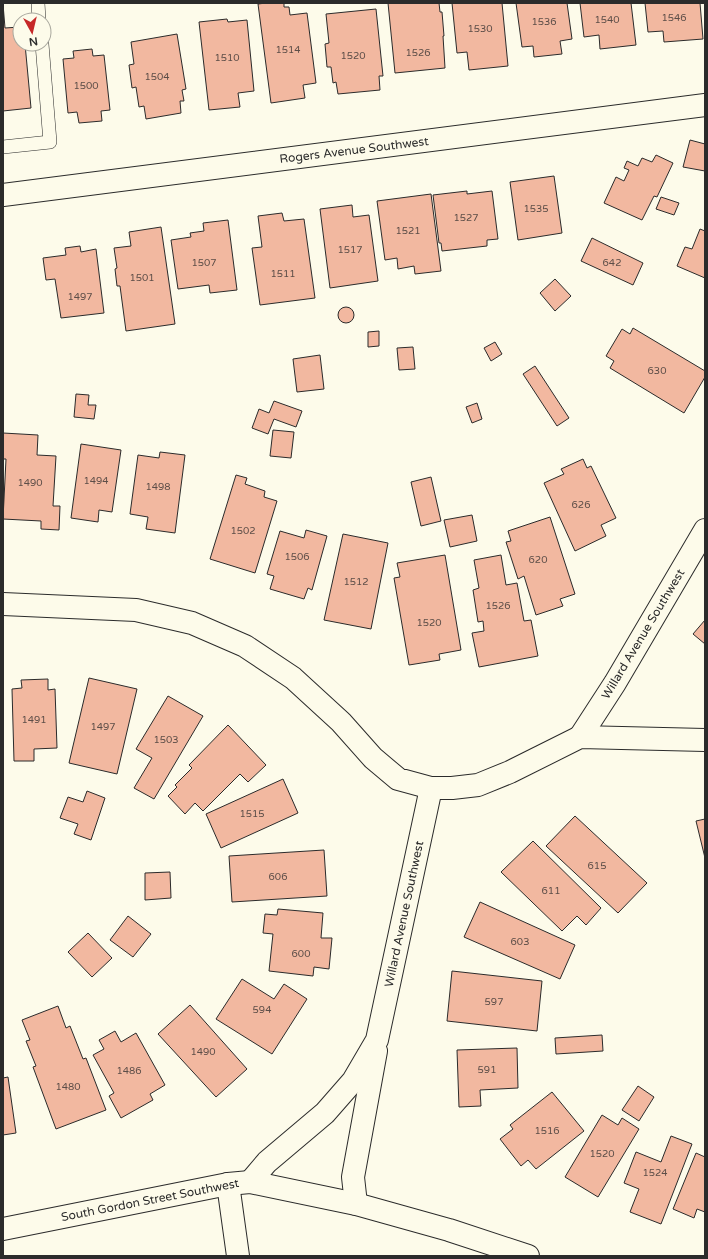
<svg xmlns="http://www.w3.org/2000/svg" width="708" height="1259" viewBox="0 0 708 1259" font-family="'Varela Round',sans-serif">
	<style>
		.building { fill: #f2b8a0; stroke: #2b2b2b }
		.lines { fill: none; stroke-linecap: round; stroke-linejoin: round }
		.service-casing { stroke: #2b2b2b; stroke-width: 14 }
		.minor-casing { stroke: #2b2b2b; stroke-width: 24 }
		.tertiary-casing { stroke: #2b2b2b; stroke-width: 24 }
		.service { stroke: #fdfbea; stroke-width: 13 }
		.minor { stroke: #fdfbea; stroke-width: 22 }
		.tertiary { stroke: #fdfbea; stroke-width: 22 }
		.labels { text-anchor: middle; stroke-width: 3; stroke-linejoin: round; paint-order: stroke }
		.number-label { font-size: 10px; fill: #5d4e48 }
		.street-label { font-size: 12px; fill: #2b2b2b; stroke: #fdfbea }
	</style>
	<rect width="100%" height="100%" fill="#fdfbea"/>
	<g class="building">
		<polygon points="266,3 284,3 284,7 289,7 290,15 307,13 316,83 303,85 305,98 271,103 258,4"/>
		<polygon points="388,3 439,3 440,12 442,12 444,36 443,36 445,68 395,73"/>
		<polygon points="452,3 502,3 508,66 469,70 467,52 457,53"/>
		<polygon points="516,3 567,3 572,39 560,41 562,54 534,57 533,46 522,47"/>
		<polygon points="580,3 631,3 636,45 600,49 599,35 584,37"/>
		<polygon points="645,3 700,3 703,39 664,42 663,31 648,32"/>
		<polygon points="3,4 5,28 20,27 20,44 25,44 31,108 3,111"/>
		<polygon points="376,9 383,76 379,76 380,90 338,94 336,82 333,83 331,67 327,67 325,44 329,43 326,14"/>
		<polygon points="227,19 228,22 247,20 254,91 238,93 240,107 209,110 199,22"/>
		<polygon points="177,34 186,89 182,90 184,101 180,101 181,113 146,119 144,106 139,107 136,87 132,88 129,65 134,64 131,42"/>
		<polygon points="92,49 93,56 104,55 110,110 101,111 102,121 79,123 77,112 68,113 63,59 74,58 73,51"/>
		<polygon points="690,140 705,144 705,171 683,167"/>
		<polygon points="656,155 673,163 657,197 654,196 642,220 604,203 616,177 624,181 629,170 624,168 627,161 638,166 642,158 652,162"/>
		<polygon points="554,176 562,233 518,240 510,182"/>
		<polygon points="467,191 467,194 492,191 498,239 487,240 487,246 442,251 441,243 439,243 433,195"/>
		<polygon points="431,194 441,271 415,274 414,266 398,269 397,258 385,260 377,201"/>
		<polygon points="661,197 679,203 674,215 656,209"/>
		<polygon points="352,205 353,217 369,215 378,281 330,288 320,209"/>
		<polygon points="282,213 284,221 304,219 315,298 260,305 252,248 262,247 258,216"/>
		<polygon points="228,220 237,290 210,293 209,285 178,289 171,240 191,237 190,233 204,231 203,223"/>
		<polygon points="161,227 175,324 126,331 120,286 117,286 115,269 117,268 114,248 131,246 129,232"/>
		<polygon points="700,229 705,231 705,278 677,266 685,247 692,249"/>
		<polygon points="592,238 643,263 633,285 581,261"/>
		<polygon points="80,246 81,252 96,249 104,313 61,318 55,279 46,280 43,258 66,255 65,248"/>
		<polygon points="555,279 571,296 555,311 540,293"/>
		<circle cx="346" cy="315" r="8"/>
		<polygon points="633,328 705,371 705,377 684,413 610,368 614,361 606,356 622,329 630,334"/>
		<polygon points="379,331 379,346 368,347 368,332"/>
		<polygon points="495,342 502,354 491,361 484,348"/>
		<polygon points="413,347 415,369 399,370 397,348"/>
		<polygon points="320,355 324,389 297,392 293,359"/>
		<polygon points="535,366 569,418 557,426 523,374"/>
		<polygon points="76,394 89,395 88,405 96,405 94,419 74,417"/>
		<polygon points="274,401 302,411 296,427 274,419 268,434 252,428 259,409 269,413"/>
		<polygon points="477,403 482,419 472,423 466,407"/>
		<polygon points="273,430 294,432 291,458 270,456"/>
		<polygon points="3,433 38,435 37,455 56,456 53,506 60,506 59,530 41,529 41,521 3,519 6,459 3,459"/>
		<polygon points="81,444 121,450 112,512 99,510 98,522 71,518"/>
		<polygon points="160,452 185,455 175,533 146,529 148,517 130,514 138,455 159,458"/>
		<polygon points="583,459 587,468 591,466 616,518 601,525 606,536 575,551 544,483 564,474 561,469"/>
		<polygon points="236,475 247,478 245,484 265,491 264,497 277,501 255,573 210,559"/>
		<polygon points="431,477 441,521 421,526 411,482"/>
		<polygon points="472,515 477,541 450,547 444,520"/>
		<polygon points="550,517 575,594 560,599 563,606 536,615 524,576 518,579 506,542 511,541 508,531"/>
		<polygon points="306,530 327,536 312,590 308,588 304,599 270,589 274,576 267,574 280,531 304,538"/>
		<polygon points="343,534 388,543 371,629 324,620"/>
		<polygon points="445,555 461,650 439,654 440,660 409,665 394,578 400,577 397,563"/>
		<polygon points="501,555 506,585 517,583 524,621 531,620 538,656 479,667 472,633 484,631 483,621 478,622 473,590 479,588 474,560"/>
		<polygon points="705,620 705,644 693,634"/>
		<polygon points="89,678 137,689 117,774 69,763"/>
		<polygon points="48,679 48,690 55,689 57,748 34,749 34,761 14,761 12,689 22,688 21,680"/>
		<polygon points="168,696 203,716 154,799 134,788 152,758 136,749"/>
		<polygon points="228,725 266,765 248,782 240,774 203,811 195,803 185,814 168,796 177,787 175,785 192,768 189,765"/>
		<polygon points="283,779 298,813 221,848 206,814"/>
		<polygon points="87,791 105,798 91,840 74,834 78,824 60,818 68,797 83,802"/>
		<polygon points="575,816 647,883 618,913 546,846"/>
		<polygon points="705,819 705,858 696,821"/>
		<polygon points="533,841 601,908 586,925 577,916 562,931 501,872"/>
		<polygon points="324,850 327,896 232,902 229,856"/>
		<polygon points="170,872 171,898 145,900 145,873"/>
		<polygon points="480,902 575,945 560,979 464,937"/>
		<polygon points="278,909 323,913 321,938 332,938 329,969 314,967 313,976 269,971 273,934 263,933 265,914 277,915"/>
		<polygon points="128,916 151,934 133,957 110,940"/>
		<polygon points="88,933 112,958 92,977 68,952"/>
		<polygon points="452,971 542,981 537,1031 447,1021"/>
		<polygon points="242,979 274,999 284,984 307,999 272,1054 216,1019"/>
		<polygon points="190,1005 247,1069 216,1097 158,1034"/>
		<polygon points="58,1006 66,1028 70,1026 83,1059 86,1058 106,1110 56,1129 33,1067 36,1066 26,1041 30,1040 22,1020"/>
		<polygon points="115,1031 121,1042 136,1033 165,1085 150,1094 153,1100 121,1118 109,1096 114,1093 93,1055 104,1049 99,1040"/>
		<polygon points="602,1035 603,1051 556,1054 555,1038"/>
		<polygon points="517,1048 518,1088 480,1090 481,1106 459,1107 457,1050"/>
		<polygon points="8,1077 16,1133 3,1135 3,1078"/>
		<polygon points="638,1086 654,1097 639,1121 622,1110"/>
		<polygon points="552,1092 584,1131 536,1169 528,1160 521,1166 500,1139 513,1129 510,1125"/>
		<polygon points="602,1115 618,1125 622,1118 639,1129 598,1197 565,1177"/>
		<polygon points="671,1136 692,1144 661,1224 630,1212 639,1189 624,1183 636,1152 661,1162"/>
		<polygon points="696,1153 705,1157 705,1212 697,1209 694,1218 673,1209"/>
	</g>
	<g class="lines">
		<g class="service-casing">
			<g id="service">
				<polyline points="38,3 39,20"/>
				<polyline points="3,147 50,142 42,44"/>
			</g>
		</g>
		<g class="minor-casing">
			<g id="minor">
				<polyline points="3,195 705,105"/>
				<polyline points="3,604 136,610 192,623 245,646 293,678 341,722 373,758 398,779 431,788 452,788 478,785 510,772 580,737 705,740"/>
				<polyline points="580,737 615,683 705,530"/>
				<polyline points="250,1182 267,1162 325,1113 353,1081 377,1040 431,788"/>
				<polyline points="228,1184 238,1256"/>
				<polyline points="356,1204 353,1177 376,1051"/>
			</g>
		</g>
		<g class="tertiary-casing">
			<polyline id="tertiary" points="3,1229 228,1184 250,1182 356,1204 449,1230 528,1256"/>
		</g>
		<use href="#service" class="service"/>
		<use href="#minor" class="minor"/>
		<use href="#tertiary" class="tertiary"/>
	</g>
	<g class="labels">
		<g class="number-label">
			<text x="674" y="21">1546</text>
			<text x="607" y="23">1540</text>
			<text x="544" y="25">1536</text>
			<text x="480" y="32">1530</text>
			<text x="288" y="53">1514</text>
			<text x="418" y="56">1526</text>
			<text x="353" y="59">1520</text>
			<text x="227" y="61">1510</text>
			<text x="157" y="80">1504</text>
			<text x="86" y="89">1500</text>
			<text x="536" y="212">1535</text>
			<text x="466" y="221">1527</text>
			<text x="408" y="234">1521</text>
			<text x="350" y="253">1517</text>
			<text x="204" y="266">1507</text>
			<text x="612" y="266">642</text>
			<text x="283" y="277">1511</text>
			<text x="142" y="281">1501</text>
			<text x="80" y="300">1497</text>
			<text x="657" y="374">630</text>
			<text x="96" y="484">1494</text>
			<text x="30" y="486">1490</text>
			<text x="158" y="490">1498</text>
			<text x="581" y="508">626</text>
			<text x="243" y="534">1502</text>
			<text x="297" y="560">1506</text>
			<text x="538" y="563">620</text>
			<text x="356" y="585">1512</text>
			<text x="498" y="609">1526</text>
			<text x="429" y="626">1520</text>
			<text x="34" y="723">1491</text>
			<text x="103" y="730">1497</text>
			<text x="166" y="743">1503</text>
			<text x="252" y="817">1515</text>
			<text x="597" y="869">615</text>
			<text x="278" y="880">606</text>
			<text x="551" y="894">611</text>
			<text x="520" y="945">603</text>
			<text x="301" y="957">600</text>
			<text x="494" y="1005">597</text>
			<text x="262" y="1013">594</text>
			<text x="203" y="1055">1490</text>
			<text x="487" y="1073">591</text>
			<text x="129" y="1074">1486</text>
			<text x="68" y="1090">1480</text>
			<text x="547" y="1134">1516</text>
			<text x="602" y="1157">1520</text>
			<text x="655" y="1176">1524</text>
		</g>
		<g class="street-label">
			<text transform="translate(354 150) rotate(-7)" y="4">Rogers Avenue Southwest</text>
			<text transform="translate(643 634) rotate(-59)" y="4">Willard Avenue Southwest</text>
			<text transform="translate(404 914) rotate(-78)" y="4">Willard Avenue Southwest</text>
			<text transform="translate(150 1200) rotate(-11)" y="4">South Gordon Street Southwest</text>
		</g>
	</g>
	<rect width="708" height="1259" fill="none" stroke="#2b2b2b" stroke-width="8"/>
	<g transform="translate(32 32) rotate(172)"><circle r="19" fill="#fdfbea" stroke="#a9a89e"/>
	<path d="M0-3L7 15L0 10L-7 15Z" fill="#c62828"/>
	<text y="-6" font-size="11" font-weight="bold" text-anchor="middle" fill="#2b2b2b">N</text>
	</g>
</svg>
